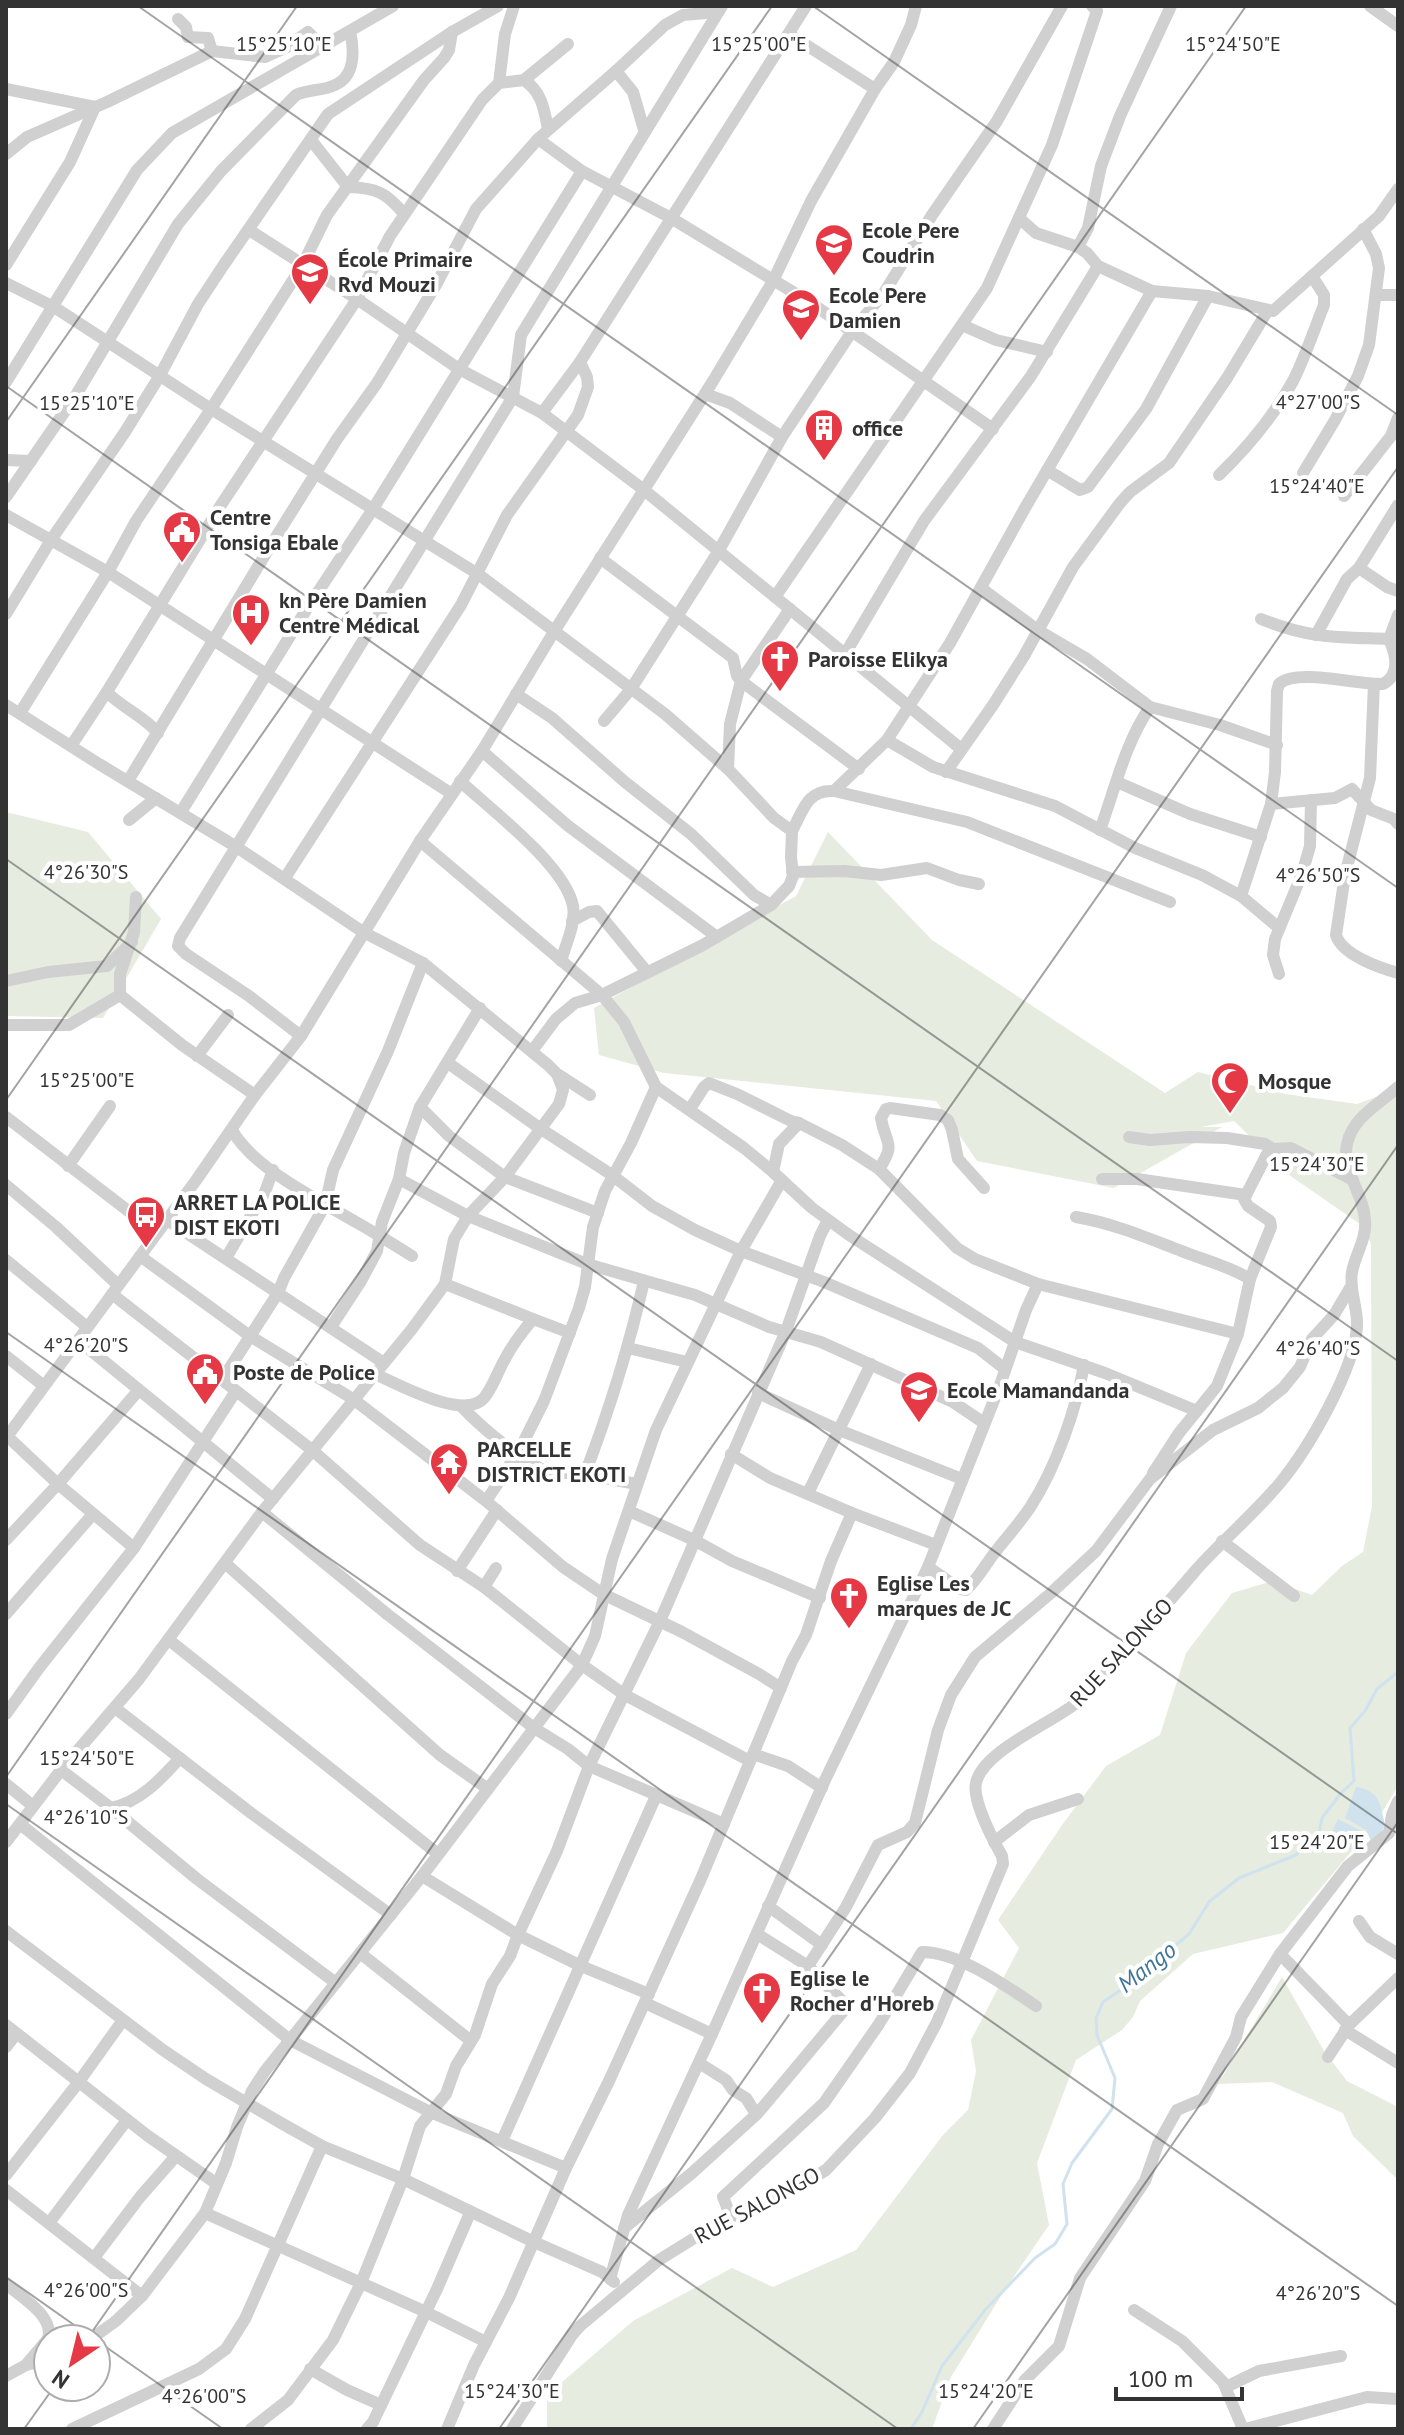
<svg xmlns="http://www.w3.org/2000/svg" width="1404" height="2435" viewBox="0 0 1404 2435" font-family="'PT Sans',sans-serif">
	<style>
		.green { fill: #e6ecdf }
		.water { fill: #cfe2ee }
		.lines { fill: none; stroke-linecap: round; stroke-linejoin: round }
		.stream { stroke: #cfe2ee; stroke-width: 3 }
		.minor { stroke: #d0d0d0; stroke-width: 12 }
		.ticks { fill: none; stroke: #333; stroke-width: 2; stroke-opacity: 0.45 }
		.labels { text-anchor: middle; stroke-width: 8; stroke-linejoin: round; paint-order: stroke }
		.poi-label { font-size: 22px; font-weight: bold; fill: #333; stroke: #fff; text-anchor: start }
		.street-label { font-size: 22px; fill: #333; stroke: #fff }
		.water-label { font-size: 24px; font-style: italic; fill: #3f7597; stroke: #fff }
		.ticks-label { font-size: 20px; text-anchor: middle; fill: #333; stroke: #fff; stroke-width: 8; stroke-linejoin: round; paint-order: stroke }
	</style>
	<rect width="100%" height="100%" fill="#fff"/>
	<g class="green">
		<polygon points="6,812 88,832 161,919 103,1018 6,1016"/>
		<polygon points="828,832 932,940 1165,1093 1198,1072 1286,1094 1357,1104 1398,1089 1398,1786 1376,1822 1283,1933 1193,1954 1140,2001 1133,2017 1122,2030 1076,2060 1037,2163 1049,2225 1004,2291 951,2377 932,2429 547,2429 547,2395 633,2321 732,2268 773,2287 856,2250 943,2135 968,2110 976,2071 971,2040 1019,1948 998,1920 1062,1825 1106,1766 1160,1735 1186,1653 1232,1593 1273,1581 1312,1595 1342,1566 1363,1552 1372,1506 1371,1243 1360,1224 1292,1177 1234,1121 1201,1127 1222,1127 1114,1188 977,1161 936,1101 664,1073 599,1055 594,1008 796,896"/>
		<polygon points="1282,1977 1324,2051 1347,2081 1398,2107 1398,2180 1353,2136 1343,2113 1272,2082 1218,2084"/>
	</g>
	<g class="water">
		<path d="M1356 1787C1372 1789 1380 1798 1382 1812 1383 1817 1385 1821 1384 1826 1383 1833 1376 1837 1371 1841L1366 1830 1345 1818Z"/>
		<path d="M1338 1819 1365 1833V1840C1350 1854 1348 1851 1332 1842L1330 1836Z"/>
	</g>
	<g class="lines">
		<polyline class="stream" points="911,2429 922,2412 942,2366 985,2310 1035,2258 1055,2244 1067,2224 1063,2184 1072,2163 1112,2109 1115,2078 1097,2035 1096,2018 1103,2002 1134,1981 1189,1934 1209,1902 1239,1878 1296,1855 1319,1833 1322,1818 1341,1793 1354,1781 1350,1728 1365,1711 1377,1689 1398,1672"/>
		<g class="minor">
			<polyline points="1370,6 1398,26"/>
			<polyline points="178,19 186,27 188,37 208,38 212,51"/>
			<polyline points="789,34 875,89"/>
			<polyline points="616,71 633,92 644,130"/>
			<path d="M524 80C542 92 544 109 548 129"/>
			<polyline points="499,83 505,34 514,6"/>
			<polyline points="6,89 95,107 70,162 6,265"/>
			<polyline points="538,139 582,171 671,218 811,303 993,429"/>
			<path d="M311 140 348 187C376 188 386 192 404 214"/>
			<polyline points="6,154 27,137 107,102 212,51 265,57 287,47 308,32 323,47"/>
			<polyline points="1019,218 1036,233 1078,247 1087,253 1098,266 1152,291 1208,296 1273,311 1379,216 1398,189"/>
			<polyline points="249,230 357,299 459,369 542,413 644,490 960,748"/>
			<polyline points="1078,247 1088,228 1101,166 1120,116 1171,6"/>
			<polyline points="6,283 54,307 211,409 478,574 665,714 728,769 774,818 792,831 791,857 793,876 789,886 771,905 703,945 602,995 575,1003 556,1019 532,1051"/>
			<polyline points="1376,295 1398,295"/>
			<polyline points="962,325 996,340 1047,352"/>
			<polyline points="6,382 137,170 172,133 393,6"/>
			<polyline points="705,394 730,403 782,437"/>
			<polyline points="542,413 580,362 806,6"/>
			<polyline points="6,460 31,461"/>
			<polyline points="1047,470 1080,490 1088,487 1146,409 1208,296"/>
			<polyline points="1303,473 1335,420 1358,376 1369,345 1379,268 1376,254 1363,229"/>
			<path d="M1219 475C1248 447 1273 417 1293 381 1305 357 1314 330 1324 305V295L1312 276"/>
			<polyline points="1344,496 1391,436 1398,418"/>
			<path d="M6 497 76 395 178 224 221 171 296 95C309 89 323 91 335 85 356 76 354 49 350 31"/>
			<polyline points="6,515 108,572 452,794"/>
			<polyline points="600,558 733,658 737,676 741,681 859,769"/>
			<polyline points="1359,568 1398,505"/>
			<polyline points="981,588 1039,631 1087,659 1150,707 1220,725 1277,745"/>
			<polyline points="775,597 987,288 1052,145 1097,11 1092,6"/>
			<polyline points="6,614 51,540 125,432 159,377 198,304 223,266 328,114 452,32 498,6"/>
			<polyline points="1316,635 1347,579 1359,568 1387,587 1398,591"/>
			<polyline points="1395,640 1389,639 1398,615"/>
			<polyline points="845,654 924,521 1031,376 1098,266"/>
			<path d="M1374 684 1370 778 1345 875 1336 935C1342 955 1380 968 1398 973"/>
			<path d="M107 692C122 708 144 716 158 733"/>
			<polyline points="516,694 552,718 625,782 691,834 754,895 771,905"/>
			<polyline points="6,705 99,764 235,846 363,932 423,963 548,1065 557,1074 561,1084 563,1090 559,1104 505,1177 468,1216 454,1239 445,1284 412,1329 262,1512 139,1679 61,1770 6,1842"/>
			<polyline points="20,713 108,572 136,521 211,409 302,266 327,215 424,80 444,58 449,50 452,32"/>
			<polyline points="604,721 631,689 718,552 782,437 853,330 884,293 932,215 997,121 1062,6"/>
			<polyline points="887,740 933,767 1055,806 1135,848 1202,875 1241,896 1279,928"/>
			<polyline points="71,746 108,690 221,505 357,299 390,236 482,100 499,83 524,80 568,44"/>
			<polyline points="482,751 567,825 717,937"/>
			<polyline points="728,769 730,724 741,681 790,609"/>
			<polyline points="946,772 993,705 1024,656 1073,567 1120,503 1130,492 1169,463 1227,378 1268,310"/>
			<polyline points="128,781 279,532 337,439 377,383 436,285 476,209 538,139 616,71 665,25 683,15 718,12"/>
			<path d="M460 781C490 809 565 865 573 906 576 923 566 944 561 961"/>
			<polyline points="1117,782 1190,814 1261,837"/>
			<polyline points="834,791 967,822 1170,902"/>
			<polyline points="1271,804 1335,798 1352,789 1371,810 1394,819 1398,824"/>
			<polyline points="181,812 308,607 373,509 582,171"/>
			<polyline points="129,820 156,798"/>
			<path d="M1100 830C1115 789 1125 743 1150 707"/>
			<path d="M792 831C803 811 807 789 834 791L887 740 950 643 1025 508 1152 291"/>
			<polyline points="420,841 602,995 624,1022 656,1087"/>
			<polyline points="792,872 844,871 881,875 927,868 959,880 979,884"/>
			<polyline points="285,878 461,605 507,515 578,415 588,387 587,377 580,362"/>
			<path d="M1241 896 1271 804 1275 772 1277 691 1279 684C1297 668 1357 685 1383 684 1401 674 1396 655 1389 639 1338 637 1310 639 1261 619"/>
			<polyline points="572,921 589,912 597,911 647,972"/>
			<polyline points="1279,974 1273,955 1275,939 1302,874 1310,846 1311,800"/>
			<polyline points="6,981 48,972 107,966 132,942"/>
			<polyline points="120,995 120,974 134,932 136,897"/>
			<polyline points="6,1025 69,1025 120,995 182,1045 255,1095"/>
			<polyline points="301,1036 249,996 186,954 178,946 180,938 513,397 521,335 722,6"/>
			<polyline points="197,1056 228,1015"/>
			<polyline points="448,1063 541,1129 612,1175 652,1206 695,1230 741,1251 824,1282 978,1348 1005,1369"/>
			<polyline points="559,1075 590,1095"/>
			<polyline points="420,1107 449,1136 505,1177 598,1213"/>
			<polyline points="690,1109 704,1087 709,1083 737,1094 791,1121 799,1123"/>
			<polyline points="6,1117 157,1233"/>
			<path d="M232 1130C253 1168 317 1199 354 1221 374 1232 393 1244 412 1256"/>
			<polyline points="1129,1137 1150,1140 1190,1137 1227,1138 1265,1144 1273,1149 1291,1148 1353,1180"/>
			<polyline points="68,1166 110,1106"/>
			<polyline points="879,1169 957,1248 975,1259 1038,1284 1238,1334"/>
			<path d="M773 1172 779 1144 799 1123 842 1145 879 1169C897 1142 885 1144 881 1118L886 1109 890 1108 940 1115 948 1120 952 1130 958 1159 984 1188"/>
			<polyline points="399,1179 468,1216 587,1264 695,1295 769,1327 821,1342 953,1402 984,1423"/>
			<polyline points="1102,1179 1137,1179 1246,1195"/>
			<polyline points="6,1185 56,1227 118,1285"/>
			<path d="M1076 1217C1112 1223 1145 1237 1179 1250 1203 1260 1227 1265 1250 1279"/>
			<polyline points="167,1220 384,1363"/>
			<polyline points="140,1256 250,1336 353,1399 486,1501 563,1567 603,1594 682,1632 759,1674 781,1688"/>
			<polyline points="226,1258 265,1192 273,1170"/>
			<polyline points="6,1260 87,1327"/>
			<polyline points="445,1284 533,1319"/>
			<polyline points="112,1294 312,1450 420,1545 484,1587 582,1665 625,1695 750,1761"/>
			<polyline points="331,1327 361,1281 377,1251 382,1222 399,1179 404,1153 420,1107 480,1008"/>
			<polyline points="78,1340 273,1499"/>
			<polyline points="628,1348 687,1362"/>
			<polyline points="6,1356 44,1386"/>
			<path d="M375 1374C398 1384 464 1421 484 1398 493 1387 498 1371 505 1359 512 1345 523 1331 533 1319L570 1333"/>
			<polyline points="222,1380 278,1293 284,1278 325,1205 333,1170 388,1051 423,963"/>
			<polyline points="758,1393 839,1430 962,1479"/>
			<path d="M461 1406C486 1432 514 1454 546 1472"/>
			<polyline points="7,1436 58,1484 134,1548"/>
			<polyline points="6,1438 197,1179 255,1095 301,1036 420,841 482,751 555,630 713,381 773,281 811,201 875,89 894,62 911,25 916,6"/>
			<polyline points="731,1454 770,1478 852,1513 936,1545"/>
			<polyline points="510,1464 525,1473 577,1473 637,1484"/>
			<polyline points="1153,1473 1179,1433 1217,1386 1238,1334 1250,1279 1271,1227 1270,1221 1248,1206 1244,1199 1267,1154 1273,1149"/>
			<path d="M585 1474C609 1411 629 1347 644 1281"/>
			<polyline points="808,1493 871,1364"/>
			<polyline points="486,1501 517,1455 544,1401 579,1308 585,1287 593,1227 605,1191 631,1143 656,1087 744,1148 773,1172 812,1208 849,1235 1015,1342 1105,1373 1197,1411"/>
			<polyline points="629,1511 694,1540 732,1561 820,1598"/>
			<polyline points="262,1512 387,1614 534,1728 568,1749 589,1766 724,1824"/>
			<polyline points="6,1540 58,1484 138,1391"/>
			<polyline points="1222,1541 1294,1596"/>
			<polyline points="225,1563 440,1755 488,1789"/>
			<path d="M928 1567 960 1589 966 1590C977 1580 984 1567 993 1555 1005 1539 1020 1523 1031 1506 1056 1467 1076 1410 1084 1365"/>
			<polyline points="457,1571 497,1510"/>
			<polyline points="484,1587 496,1568"/>
			<polyline points="6,1614 93,1514"/>
			<polyline points="169,1640 438,1854"/>
			<polyline points="115,1708 251,1813 391,1915"/>
			<polyline points="6,1714 39,1668 134,1548 236,1391"/>
			<polyline points="753,1754 788,1766 822,1788"/>
			<polyline points="61,1770 111,1808 197,1879 336,1983"/>
			<polyline points="6,1784 33,1806"/>
			<path d="M111 1808C140 1802 161 1779 180 1758"/>
			<polyline points="20,1824 290,2040 430,2112 566,2168"/>
			<polyline points="994,1842 1029,1815 1078,1799"/>
			<polyline points="422,1876 518,1935 581,1966 649,1994"/>
			<polyline points="768,1906 822,1945"/>
			<polyline points="1359,1921 1370,1937 1398,1954"/>
			<polyline points="6,1931 163,2050 206,2079 281,2123 322,2146 403,2179 534,2242 602,2272 614,2282"/>
			<polyline points="360,1953 471,2041"/>
			<polyline points="1280,1954 1349,2025"/>
			<polyline points="808,1966 846,1907 878,1845 907,1832 915,1823 938,1730 951,1695 975,1657 1051,1593 1096,1551 1150,1479 1213,1430 1258,1408 1283,1388 1300,1367 1312,1339 1334,1315 1350,1288"/>
			<polyline points="645,2003 712,2034"/>
			<polyline points="6,2025 148,2136 217,2184"/>
			<polyline points="1345,2030 1398,2063"/>
			<polyline points="6,2047 16,2034"/>
			<polyline points="1328,2057 1349,2025 1398,1978"/>
			<polyline points="699,2063 726,2080 733,2090 746,2098 756,2114"/>
			<polyline points="502,2141 656,1796"/>
			<polyline points="6,2175 78,2083 123,2020"/>
			<polyline points="6,2190 142,2296"/>
			<polyline points="205,2213 426,2312 486,2342"/>
			<path d="M731 2217 723 2197 824 2103 879 2024 922 1952C959 1952 1006 1986 1036 2006"/>
			<polyline points="49,2223 127,2120"/>
			<polyline points="624,2228 692,2173 758,2113 846,2008 846,2005 808,1966 757,1934"/>
			<polyline points="94,2258 140,2197 176,2156"/>
			<polyline points="610,2279 628,2215 712,2034 825,1780 928,1567 1000,1385 1026,1310 1038,1284"/>
			<path d="M6 2284C21 2297 55 2316 48 2339"/>
			<polyline points="1134,2310 1182,2341 1223,2382 1243,2429"/>
			<polyline points="91,2339 116,2321 142,2296 205,2213 226,2163 237,2127 252,2091 265,2071 422,1876 582,1665 595,1636 612,1559 656,1430 741,1251 782,1180"/>
			<polyline points="26,2365 48,2339"/>
			<polyline points="310,2369 347,2390 381,2405"/>
			<polyline points="6,2376 26,2365 48,2360"/>
			<polyline points="1226,2387 1259,2371 1341,2356"/>
			<polyline points="72,2429 199,2369 226,2349 245,2319 322,2146"/>
			<polyline points="251,2429 288,2400 333,2340 361,2283 403,2179 420,2126 446,2094 456,2066 475,2035 492,1984 510,1956 518,1935 557,1851 589,1766 660,1621 786,1331 820,1236 828,1220"/>
			<polyline points="367,2429 373,2422 437,2289 470,2213"/>
			<polyline points="447,2429 474,2365 509,2298 566,2168 609,2081 700,1881 792,1661 806,1635 831,1561 852,1513"/>
			<path d="M512 2429 572 2335 580 2326 659 2260 696 2237 731 2217 798 2187 826 2170 875 2118 910 2073 937 2022 1003 1864 1002 1856C993 1840 972 1800 976 1783 983 1750 1053 1723 1079 1701 1097 1685 1113 1666 1128 1648 1151 1622 1174 1596 1196 1570 1223 1540 1254 1514 1280 1483 1308 1449 1355 1369 1357 1326 1358 1308 1349 1291 1352 1272 1355 1255 1367 1238 1365 1220 1364 1194 1341 1170 1347 1144 1353 1117 1378 1105 1398 1087"/>
			<polyline points="993,2429 1025,2380 1059,2346 1080,2278 1145,2181 1158,2144 1177,2110 1203,2099 1236,2037 1241,2017 1280,1954 1348,1866 1389,1833 1392,1815 1398,1801"/>
			<polyline points="1245,2429 1367,2397 1398,2399"/>
		</g>
	</g>
	<path class="ticks" d="M138 6 1398 888M813 6 1398 415M6 386 1398 1361M6 422 297 6M6 859 1398 1834M6 1100 772 6M6 1332 1398 2306M6 1777 1246 6M6 1804 898 2429M6 2277 94 2339M87 2339 1398 467M96 2340 223 2429M24 2429 54 2387M499 2429 1398 1145M973 2429 1398 1822"/>
	<defs>
		<g id="school-pin" transform="scale(2)"><path d="M0 17L-7.5 6A9.5 9.5 0 1 1 7.5 6Z" fill="#e63946" stroke="#fff"/><path d="M0-5L7-2L0 1L-7-2ZM-4 1L0 2.5L4 1V4Q0 6-4 4Z" fill="#fff"/></g>
		<g id="building-pin" transform="scale(2)"><path d="M0 17L-7.5 6A9.5 9.5 0 1 1 7.5 6Z" fill="#e63946" stroke="#fff"/><path d="M-4-6H4V6H1V3H-1V6H-4ZM-2.5-4.3h1.7v1.8h-1.7ZM.8-4.3h1.7v1.8H.8ZM-2.5-1h1.7V.8h-1.7ZM.8-1h1.7V.8H.8Z" fill="#fff"/></g>
		<g id="civic-pin" transform="scale(2)"><path d="M0 17L-7.5 6A9.5 9.5 0 1 1 7.5 6Z" fill="#e63946" stroke="#fff"/><path d="M-.6-6.5H3V-4.5H.6V-3L4-1V1h2V6H-6V1h2V-1L-.6-3ZM-1.2 2.5V6h2.4V2.5Z" fill="#fff"/></g>
		<g id="hospital-pin" transform="scale(2)"><path d="M0 17L-7.5 6A9.5 9.5 0 1 1 7.5 6Z" fill="#e63946" stroke="#fff"/><path d="M-5-5h3v3.5h4V-5h3V5h-3V1.5h-4V5h-3Z" fill="#fff"/></g>
		<g id="church-pin" transform="scale(2)"><path d="M0 17L-7.5 6A9.5 9.5 0 1 1 7.5 6Z" fill="#e63946" stroke="#fff"/><path d="M-1.2-6h2.4v3.5h3.3v2.4h-3.3V6h-2.4V-.1h-3.3v-2.4h3.3Z" fill="#fff"/></g>
		<g id="mosque-pin" transform="scale(2)"><path d="M0 17L-7.5 6A9.5 9.5 0 1 1 7.5 6Z" fill="#e63946" stroke="#fff"/><path d="M3.5-4.9A6 6 0 1 0 3.5 4.9A5 5 0 1 1 3.5-4.9Z" fill="#fff"/></g>
		<g id="bus-pin" transform="scale(2)"><path d="M0 17L-7.5 6A9.5 9.5 0 1 1 7.5 6Z" fill="#e63946" stroke="#fff"/><path d="M-5-6H5V4H4V6H2V4H-2V6H-4V4H-5ZM-3.5-4V0h7V-4ZM-3.5 1.2v1.5H-2V1.2ZM2 1.2v1.5H3.5V1.2Z" fill="#fff"/></g>
		<g id="temple-pin" transform="scale(2)"><path d="M0 17L-7.5 6A9.5 9.5 0 1 1 7.5 6Z" fill="#e63946" stroke="#fff"/><path d="M0-6L5-2H3V0L6.5 2.5H4V6H1.5V3h-3V6H-4V2.5H-6.5L-3 0V-2H-5Z" fill="#fff"/></g>
	</defs>
	<g fill-rule="evenodd">
		<use href="#school-pin" x="834" y="243"/>
		<use href="#school-pin" x="310" y="272"/>
		<use href="#school-pin" x="801" y="308"/>
		<use href="#building-pin" x="824" y="428"/>
		<use href="#civic-pin" x="182" y="530"/>
		<use href="#hospital-pin" x="251" y="613"/>
		<use href="#church-pin" x="780" y="659"/>
		<use href="#mosque-pin" x="1230" y="1081"/>
		<use href="#bus-pin" x="146" y="1215"/>
		<use href="#civic-pin" x="205" y="1372"/>
		<use href="#school-pin" x="919" y="1390"/>
		<use href="#temple-pin" x="449" y="1462"/>
		<use href="#church-pin" x="849" y="1596"/>
		<use href="#church-pin" x="762" y="1991"/>
	</g>
	<g class="labels">
		<g class="poi-label">
			<text x="862" y="238">Ecole Pere<tspan x="862" dy="25">Coudrin</tspan></text>
			<text x="338" y="267">École Primaire<tspan x="338" dy="25">Rvd Mouzi</tspan></text>
			<text x="829" y="303">Ecole Pere<tspan x="829" dy="25">Damien</tspan></text>
			<text x="852" y="436">office</text>
			<text x="210" y="525">Centre<tspan x="210" dy="25">Tonsiga Ebale</tspan></text>
			<text x="279" y="608">kn Père Damien<tspan x="279" dy="25">Centre Médical</tspan></text>
			<text x="808" y="667">Paroisse Elikya</text>
			<text x="1258" y="1089">Mosque</text>
			<text x="174" y="1210">ARRET LA POLICE<tspan x="174" dy="25">DIST EKOTI</tspan></text>
			<text x="233" y="1380">Poste de Police</text>
			<text x="947" y="1398">Ecole Mamandanda</text>
			<text x="477" y="1457">PARCELLE<tspan x="477" dy="25">DISTRICT EKOTI</tspan></text>
			<text x="877" y="1591">Eglise Les<tspan x="877" dy="25">marques de JC</tspan></text>
			<text x="790" y="1986">Eglise le<tspan x="790" dy="25">Rocher d'Horeb</tspan></text>
		</g>
		<g class="street-label">
			<text transform="translate(1121 1652) rotate(-47)" y="8">RUE SALONGO</text>
			<text transform="translate(757 2205) rotate(-28)" y="8">RUE SALONGO</text>
		</g>
		<g class="water-label">
			<text transform="translate(1147 1967) rotate(-38)" y="8">Mango</text>
		</g>
	</g>
	<g class="ticks-label">
		<text x="284" y="51">15°25'10"E</text>
		<text x="759" y="51">15°25'00"E</text>
		<text x="1233" y="51">15°24'50"E</text>
		<text x="1318" y="409">4°27'00"S</text>
		<text x="87" y="410">15°25'10"E</text>
		<text x="1317" y="493">15°24'40"E</text>
		<text x="86" y="879">4°26'30"S</text>
		<text x="1318" y="882">4°26'50"S</text>
		<text x="87" y="1087">15°25'00"E</text>
		<text x="1317" y="1171">15°24'30"E</text>
		<text x="86" y="1352">4°26'20"S</text>
		<text x="1318" y="1355">4°26'40"S</text>
		<text x="87" y="1765">15°24'50"E</text>
		<text x="86" y="1824">4°26'10"S</text>
		<text x="1317" y="1849">15°24'20"E</text>
		<text x="86" y="2297">4°26'00"S</text>
		<text x="1318" y="2300">4°26'20"S</text>
		<text x="512" y="2398">15°24'30"E</text>
		<text x="986" y="2398">15°24'20"E</text>
		<text x="204" y="2403">4°26'00"S</text>
	</g>
	<rect width="1404" height="2435" fill="none" stroke="#333333" stroke-width="16"/>
	<g transform="translate(72 2363) rotate(215)"><circle r="38" fill="#ffffff" stroke="#adadad" stroke-width="2"/>
	<path d="M0-6L14 30L0 20L-14 30Z" fill="#e63946"/>
	<text y="-12" font-size="22" font-weight="bold" text-anchor="middle" fill="#333333">N</text>
	</g>
	<path d="M1116 2387v12h126v-12" fill="none" stroke="#333333" stroke-width="4"/>
	<text x="1128" y="2387" font-size="24" fill="#333333" stroke="#ffffff" stroke-width="6" paint-order="stroke">100 m</text>
</svg>
